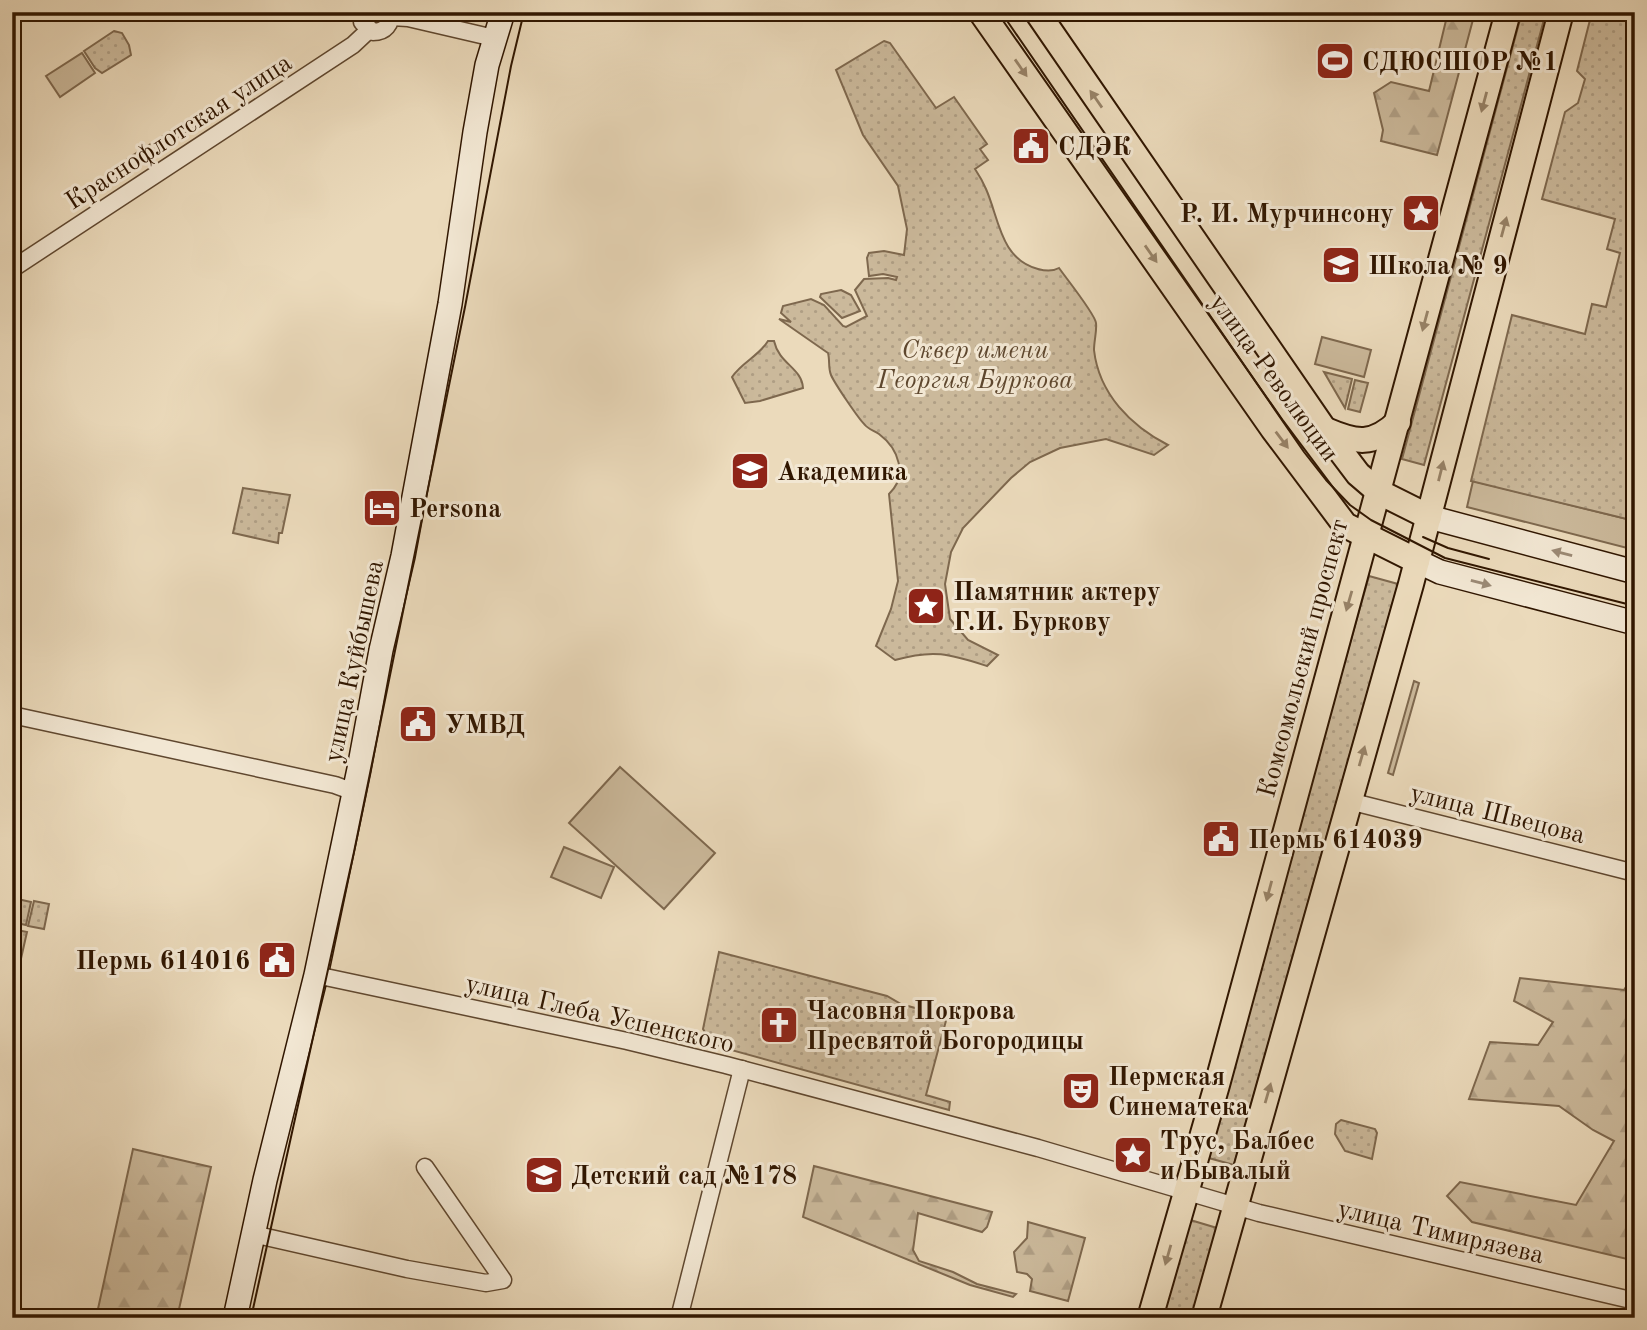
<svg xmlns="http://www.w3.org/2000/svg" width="1647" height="1330" viewBox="0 0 1647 1330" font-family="'Old Standard TT',serif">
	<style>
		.grass { fill: #cbb99b; stroke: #7e684e; stroke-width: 2 }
		.forest { fill: url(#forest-firs); stroke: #7e684e; stroke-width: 2 }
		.park { fill: url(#park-dots); stroke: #7e684e; stroke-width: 2 }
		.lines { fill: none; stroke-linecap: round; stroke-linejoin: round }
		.street-casing { stroke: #5f472f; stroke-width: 19 }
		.secondary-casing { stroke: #301600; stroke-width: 26 }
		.primary-casing { stroke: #301600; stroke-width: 28 }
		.street { stroke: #f2e7d3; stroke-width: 16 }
		.secondary { stroke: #f2e7d3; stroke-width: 23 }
		.primary { stroke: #ebdabb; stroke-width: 24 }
		.tram { stroke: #301600; stroke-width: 2 }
		.oneway { fill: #978267 }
		.oneway2 { fill: #9b8974 }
		.labels { text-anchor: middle; stroke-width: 6; stroke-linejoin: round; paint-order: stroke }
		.poi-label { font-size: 26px; font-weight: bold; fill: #301600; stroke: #f2e7d3; text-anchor: start }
		.street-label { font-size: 26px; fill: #301600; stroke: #f2e7d3 }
		.park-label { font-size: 26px; font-style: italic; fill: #5e472e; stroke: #f2e7d3 }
	</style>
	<defs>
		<pattern id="forest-firs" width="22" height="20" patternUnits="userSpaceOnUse" patternTransform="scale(1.75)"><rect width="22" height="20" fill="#cbb99b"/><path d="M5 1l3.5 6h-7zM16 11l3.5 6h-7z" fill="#af9e84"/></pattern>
		<pattern id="park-dots" width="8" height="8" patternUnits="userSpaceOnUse" patternTransform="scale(1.75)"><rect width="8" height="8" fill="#cbb99b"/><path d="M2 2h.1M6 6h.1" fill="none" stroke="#af9e84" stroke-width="1.8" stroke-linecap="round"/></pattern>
	</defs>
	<rect width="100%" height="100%" fill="#ebdabb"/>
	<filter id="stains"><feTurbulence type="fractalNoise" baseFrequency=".00286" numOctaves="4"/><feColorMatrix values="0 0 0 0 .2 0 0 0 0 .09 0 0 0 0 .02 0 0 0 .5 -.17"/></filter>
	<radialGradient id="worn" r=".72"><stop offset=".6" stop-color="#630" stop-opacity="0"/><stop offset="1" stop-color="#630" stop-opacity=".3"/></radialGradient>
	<g class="grass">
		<polygon points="82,53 95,73 60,97 46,76"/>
		<polygon points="193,117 203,121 127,172 127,159"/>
		<polygon points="1322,337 1371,350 1364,377 1315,364"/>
		<polygon points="1473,481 1635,521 1635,550 1467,507"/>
		<polygon points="1414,681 1419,683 1393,775 1388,773"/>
		<polygon points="620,767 715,853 664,909 569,823"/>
		<polygon points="564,847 614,867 601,898 551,877"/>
	</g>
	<g class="forest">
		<polygon points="1448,12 1475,12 1437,155 1381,141 1383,130 1374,93 1391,82 1429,91"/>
		<polygon points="1635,973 1635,1050 1627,1053 1626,1071 1635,1076 1635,1254 1627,1259 1472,1222 1447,1196 1460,1182 1576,1205 1614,1141 1593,1130 1559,1106 1469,1099 1490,1042 1538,1045 1553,1022 1514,1001 1520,978 1624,990"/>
		<polygon points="133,1149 211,1167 177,1318 96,1318"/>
		<polygon points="814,1166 992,1212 987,1227 982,1232 918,1213 913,1250 919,1261 953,1272 977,1284 1016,1294 1013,1297 970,1285 803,1217"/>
		<polygon points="1028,1222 1085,1238 1068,1301 1030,1291 1032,1279 1027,1274 1017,1272 1014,1252 1027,1238"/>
	</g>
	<g class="park">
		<polygon points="1522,12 1546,12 1424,465 1402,459"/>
		<polygon points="1592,12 1635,12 1635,521 1471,481 1512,315 1585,334 1592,304 1606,307 1620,253 1607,249 1615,219 1542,199 1565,112 1578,103 1585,79 1577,71"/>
		<polygon points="114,31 122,33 129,45 131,55 102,73 95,68 84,51"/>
		<path d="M884 41 890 43 936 108 954 97 987 144 980 149 988 160 975 169C979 175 983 182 986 189 999 218 1000 259 1038 269 1045 271 1052 272 1059 268 1066 278 1095 314 1096 323 1097 331 1094 341 1094 350 1099 394 1131 426 1168 445L1154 455 1106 439 1060 448 1030 462 1011 478 963 528 951 552 945 584 950 619 968 640 998 655 987 666C949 654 934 649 895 660L876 646 891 609 898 581 889 494C908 476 899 449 879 434 875 431 868 429 865 425 858 418 835 384 831 375 828 368 830 360 828 353L779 319 791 322 781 313 783 306 811 299 824 305 843 326 846 327 867 316 855 290 864 279 888 278 896 280 897 277 883 274 869 276 867 258 869 253 884 251 904 255 907 229 898 186 863 135 836 70Z"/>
		<polygon points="841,290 851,295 860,311 842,318 820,297 821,294"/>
		<path d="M768 341H774C779 364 802 368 803 388L760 401 745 403 732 377C742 362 759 356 768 341Z"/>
		<polygon points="1324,372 1352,379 1345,408"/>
		<polygon points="1355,380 1368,383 1360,412 1348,409"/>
		<polygon points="243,488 290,495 282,533 279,533 278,543 233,533"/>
		<polygon points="1369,576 1398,584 1234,1165 1205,1157"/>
		<polygon points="13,898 31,902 26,925 12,922"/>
		<polygon points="34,901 49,904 44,929 28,926"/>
		<polygon points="12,929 27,932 20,963 12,961"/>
		<polygon points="719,952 887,996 901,1004 947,1017 926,1095 950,1102 949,1110 713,1045 703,1029"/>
		<polygon points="1341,1120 1375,1129 1377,1133 1372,1159 1345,1151 1335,1134 1336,1124"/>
		<polygon points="1187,1219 1217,1228 1192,1318 1160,1318"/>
	</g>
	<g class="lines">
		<g class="street-casing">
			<g id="street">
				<path d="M362 12V22L373 32C385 32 392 24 390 12"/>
				<polyline points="391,17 408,18 494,38"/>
				<polyline points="12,269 353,45 369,30"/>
				<polyline points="12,715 335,785 354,792"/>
				<polyline points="1349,801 1635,873"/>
				<polyline points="316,975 627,1041 726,1065 1038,1148 1259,1213 1635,1301"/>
				<polyline points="253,1234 407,1269 486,1283 503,1280 425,1167"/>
				<polyline points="679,1318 742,1069"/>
			</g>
		</g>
		<g class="secondary-casing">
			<g id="secondary">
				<polyline points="1429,517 1635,572"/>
				<polyline points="1417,561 1440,572 1635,623"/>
				<polyline points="235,1318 265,1180 316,975 359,769 381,650 403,556 450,304 475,132 487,65 503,12"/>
			</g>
		</g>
		<g class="primary-casing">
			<g id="primary">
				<polyline points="981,12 1273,429 1345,525 1417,561"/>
				<polyline points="1037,12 1324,429 1358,474 1379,492 1429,517"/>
				<path d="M1326 430C1356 443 1373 446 1398 422"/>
				<polyline points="1150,1318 1217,1085 1508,12"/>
				<polyline points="1204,1318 1411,584 1561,12"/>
			</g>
		</g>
		<use href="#street" class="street"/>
		<use href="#secondary" class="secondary"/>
		<use href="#primary" class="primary"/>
		<g class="tram">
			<polyline points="1001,12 1304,452 1326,480 1350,505 1371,520 1445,558 1635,606"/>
			<polyline points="1423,537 1448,548 1489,559"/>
			<polyline points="251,1318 354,852 465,307 511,66 524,12"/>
		</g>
	</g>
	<defs><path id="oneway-solid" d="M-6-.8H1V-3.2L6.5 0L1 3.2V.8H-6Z" transform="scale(1.75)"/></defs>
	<g class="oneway">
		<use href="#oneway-solid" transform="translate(1021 68) rotate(55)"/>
		<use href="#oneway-solid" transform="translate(1096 99) rotate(-125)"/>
		<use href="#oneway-solid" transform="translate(1484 102) rotate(105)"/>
		<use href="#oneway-solid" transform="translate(1504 227) rotate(-75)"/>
		<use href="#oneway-solid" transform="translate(1151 254) rotate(55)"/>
		<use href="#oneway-solid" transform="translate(1425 321) rotate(105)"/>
		<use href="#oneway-solid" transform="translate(1282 440) rotate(53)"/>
		<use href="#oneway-solid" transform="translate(1441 471) rotate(-76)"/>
		<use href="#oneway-solid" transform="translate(1349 601) rotate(106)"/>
		<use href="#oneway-solid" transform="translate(1362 756) rotate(-74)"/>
		<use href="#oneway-solid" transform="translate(1269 891) rotate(105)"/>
		<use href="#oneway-solid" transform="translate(1268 1093) rotate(-74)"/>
		<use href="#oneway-solid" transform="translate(1168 1255) rotate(106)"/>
	</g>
	<g class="oneway2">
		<use href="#oneway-solid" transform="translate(1562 553) rotate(-165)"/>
		<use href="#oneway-solid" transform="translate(1481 583) rotate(15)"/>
	</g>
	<defs>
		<g id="stadium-square" transform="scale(2.0125)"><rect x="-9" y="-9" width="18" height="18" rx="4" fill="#8f2418" stroke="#f2e7d3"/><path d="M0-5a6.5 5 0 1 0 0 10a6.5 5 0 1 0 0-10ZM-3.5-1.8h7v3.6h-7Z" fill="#fff"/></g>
		<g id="civic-square" transform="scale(2.0125)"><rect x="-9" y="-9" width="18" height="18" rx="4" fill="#8f2418" stroke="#f2e7d3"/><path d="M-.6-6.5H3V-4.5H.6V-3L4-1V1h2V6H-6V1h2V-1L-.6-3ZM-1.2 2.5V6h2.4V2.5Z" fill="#fff"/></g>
		<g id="sight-square" transform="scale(2.0125)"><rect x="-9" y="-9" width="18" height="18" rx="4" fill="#8f2418" stroke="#f2e7d3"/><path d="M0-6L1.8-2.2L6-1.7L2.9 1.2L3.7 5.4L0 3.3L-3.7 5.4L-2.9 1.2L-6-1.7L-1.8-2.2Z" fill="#fff"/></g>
		<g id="school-square" transform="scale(2.0125)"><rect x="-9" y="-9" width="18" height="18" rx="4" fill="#8f2418" stroke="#f2e7d3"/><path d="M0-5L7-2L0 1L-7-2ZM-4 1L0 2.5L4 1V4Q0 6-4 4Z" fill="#fff"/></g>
		<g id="hotel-square" transform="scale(2.0125)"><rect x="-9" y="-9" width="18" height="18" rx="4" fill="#8f2418" stroke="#f2e7d3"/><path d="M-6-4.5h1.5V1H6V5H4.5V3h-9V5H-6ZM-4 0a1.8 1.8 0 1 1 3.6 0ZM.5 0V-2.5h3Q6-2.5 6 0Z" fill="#fff"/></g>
		<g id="church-square" transform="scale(2.0125)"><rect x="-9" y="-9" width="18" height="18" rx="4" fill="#8f2418" stroke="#f2e7d3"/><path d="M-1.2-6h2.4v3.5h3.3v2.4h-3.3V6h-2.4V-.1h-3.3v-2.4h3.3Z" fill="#fff"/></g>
		<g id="theatre-square" transform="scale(2.0125)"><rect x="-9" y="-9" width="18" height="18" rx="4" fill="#8f2418" stroke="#f2e7d3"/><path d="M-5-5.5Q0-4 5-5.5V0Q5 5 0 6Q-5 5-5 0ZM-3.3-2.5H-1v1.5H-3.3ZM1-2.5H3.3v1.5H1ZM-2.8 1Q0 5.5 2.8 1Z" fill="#fff"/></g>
	</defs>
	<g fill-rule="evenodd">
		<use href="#stadium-square" x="1335" y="61"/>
		<use href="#civic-square" x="1031" y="146"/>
		<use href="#sight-square" x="1421" y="213"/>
		<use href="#school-square" x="1341" y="265"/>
		<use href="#school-square" x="750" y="471"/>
		<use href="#hotel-square" x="382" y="508"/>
		<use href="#sight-square" x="926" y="606"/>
		<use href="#civic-square" x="418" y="724"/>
		<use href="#civic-square" x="1221" y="839"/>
		<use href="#civic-square" x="277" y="960"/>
		<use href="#church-square" x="779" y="1025"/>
		<use href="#theatre-square" x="1081" y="1091"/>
		<use href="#sight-square" x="1133" y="1155"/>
		<use href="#school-square" x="544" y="1175"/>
	</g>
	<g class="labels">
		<g class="poi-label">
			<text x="1362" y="70">СДЮСШОР №1</text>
			<text x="1058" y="155">СДЭК</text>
			<text x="1394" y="222" text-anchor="end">Р. И. Мурчинсону</text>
			<text x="1368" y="274">Школа № 9</text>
			<text x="777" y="480">Академика</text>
			<text x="409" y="517">Persona</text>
			<text x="953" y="600">Памятник актеру<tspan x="953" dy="30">Г.И. Буркову</tspan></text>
			<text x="445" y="733">УМВД</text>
			<text x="1248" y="848">Пермь 614039</text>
			<text x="250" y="969" text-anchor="end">Пермь 614016</text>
			<text x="806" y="1019">Часовня Покрова<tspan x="806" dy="30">Пресвятой Богородицы</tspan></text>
			<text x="1108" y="1085">Пермская<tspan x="1108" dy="30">Синематека</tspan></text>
			<text x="1160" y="1149">Трус, Балбес<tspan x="1160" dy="30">и Бывалый</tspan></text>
			<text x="571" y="1184">Детский сад №178</text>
		</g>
		<g class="street-label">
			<text transform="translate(178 131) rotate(-33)" y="9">Краснофлотская улица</text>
			<text transform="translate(1275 377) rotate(54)" y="9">улица Революции</text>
			<text transform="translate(1302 658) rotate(-75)" y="9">Комсомольский проспект</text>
			<text transform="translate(353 661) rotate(-78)" y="9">улица Куйбышева</text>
			<text transform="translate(1498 813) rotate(14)" y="9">улица Швецова</text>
			<text transform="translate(600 1013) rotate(13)" y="9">улица Глеба Успенского</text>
			<text transform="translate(1441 1231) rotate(13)" y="9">улица Тимирязева</text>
		</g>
		<g class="park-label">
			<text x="975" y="358">Сквер имени<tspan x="975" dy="30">Георгия Буркова</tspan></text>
		</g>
	</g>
	<rect width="1647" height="1330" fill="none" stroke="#ebdabb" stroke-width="42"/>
	<rect x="14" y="14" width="1619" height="1302" fill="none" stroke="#301600" stroke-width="3.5"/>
	<rect x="21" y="21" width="1605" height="1288" fill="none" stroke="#301600" stroke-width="2"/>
	<rect width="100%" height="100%" filter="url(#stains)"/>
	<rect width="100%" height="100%" fill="url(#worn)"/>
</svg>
